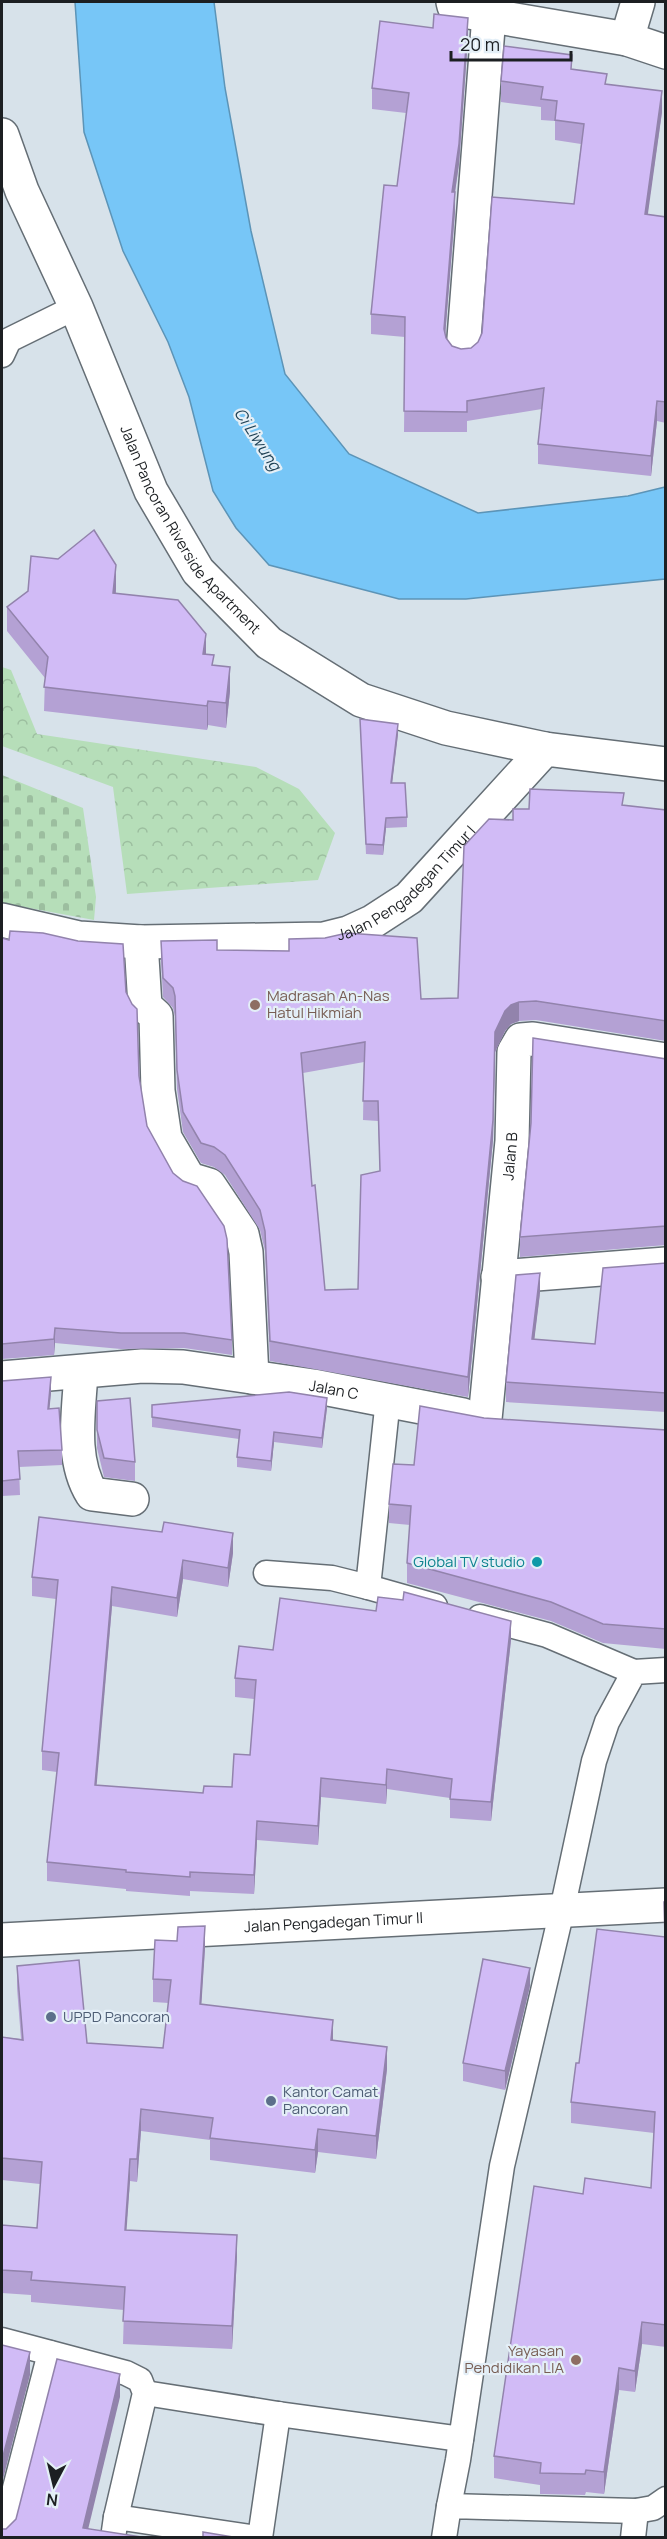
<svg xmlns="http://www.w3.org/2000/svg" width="667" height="2539" viewBox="0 0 667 2539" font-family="Manrope,sans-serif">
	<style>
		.forest { fill: url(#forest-crowns) }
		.cemetery { fill: url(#cemetery-stones) }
		.water { fill: #77c6f7; stroke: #5c94b7; stroke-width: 1.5 }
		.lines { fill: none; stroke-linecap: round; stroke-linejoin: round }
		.lane-casing { stroke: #656e75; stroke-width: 27 }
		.street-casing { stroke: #656e75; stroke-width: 36 }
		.lane { stroke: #fff; stroke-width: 24 }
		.street { stroke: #fff; stroke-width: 33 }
		.wall { fill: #b4a1d4; fill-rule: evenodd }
		.shaded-wall { fill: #9283ac }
		.building { fill: #d1bbf6; stroke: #9283ac; stroke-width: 1.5; fill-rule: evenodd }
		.education-dot { fill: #8d6e63; stroke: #e4eff7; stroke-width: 2 }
		.culture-dot { fill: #0f9aa8; stroke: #e4eff7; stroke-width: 2 }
		.service-dot { fill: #5c6f8a; stroke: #e4eff7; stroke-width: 2 }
		.labels { text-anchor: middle; stroke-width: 4.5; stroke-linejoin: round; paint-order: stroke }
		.street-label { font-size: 15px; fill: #1c1f22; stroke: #e4eff7 }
		.education-label { font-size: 15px; fill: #785e54; stroke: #e4eff7; text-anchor: start }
		.culture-label { font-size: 15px; fill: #0d838f; stroke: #e4eff7; text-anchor: end }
		.service-label { font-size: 15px; fill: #4e5e75; stroke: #e4eff7; text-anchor: start }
		.water-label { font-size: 16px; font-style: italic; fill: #1b3e52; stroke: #e4eff7 }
	</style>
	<defs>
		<pattern id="forest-crowns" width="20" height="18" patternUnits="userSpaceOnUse" patternTransform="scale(1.5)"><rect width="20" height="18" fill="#b6deb9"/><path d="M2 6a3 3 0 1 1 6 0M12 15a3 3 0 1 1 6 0" fill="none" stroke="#9cbe9f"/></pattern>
		<pattern id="cemetery-stones" width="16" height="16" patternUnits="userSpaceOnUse" patternTransform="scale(1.5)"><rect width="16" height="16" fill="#b6deb9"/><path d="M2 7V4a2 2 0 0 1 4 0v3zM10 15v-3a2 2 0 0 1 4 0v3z" fill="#9cbe9f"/></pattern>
	</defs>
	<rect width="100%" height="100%" fill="#d7e2ea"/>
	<polygon class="forest" points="2,667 11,670 37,734 256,767 299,789 335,833 318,880 127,894 113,787 2,746"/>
	<polygon class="cemetery" points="2,775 83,808 96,897 94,920 2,903"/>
	<polygon class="water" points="75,2 214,2 225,88 251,231 285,374 349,454 478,513 628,496 665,487 665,579 466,599 399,599 269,565 236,528 213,491 189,397 168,342 123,251 84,132"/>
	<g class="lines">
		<g class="lane-casing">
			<g id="lane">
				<polyline points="2,355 9,340 76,307"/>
				<polyline points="266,1573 332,1578 368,1587 388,1399"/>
				<polyline points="368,1587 435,1606"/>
				<polyline points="480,1617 547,1635 634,1672"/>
				<polyline points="2,2340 126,2373 140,2380 145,2393 116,2517"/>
				<polyline points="145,2393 278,2414 461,2439"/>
				<polyline points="449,2506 458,2460 502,2166 562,1910 594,1761 607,1722 634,1672 666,1670"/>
				<polyline points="2,2538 50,2353"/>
				<polyline points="113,2538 116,2517 256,2538"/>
				<polyline points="260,2538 278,2414"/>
				<polyline points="444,2538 449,2506 636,2511 653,2508 666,2499"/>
				<polyline points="633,2538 636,2511"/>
			</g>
		</g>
		<g class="street-casing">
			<g id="street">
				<polyline points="453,2 454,6 463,11 627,39 666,52"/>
				<polyline points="627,39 638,2"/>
				<path id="s1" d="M2 135 22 191 76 307 151 491 198 571 269 643 361 700 446 728 545 749"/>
				<polyline points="463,351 489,15"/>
				<path id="s2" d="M2 920 79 938 141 942 324 939 348 933 372 922 409 898 545 749 666 764"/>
				<polyline points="141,942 145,1006 156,1016 158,1091 165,1138 189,1179 209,1185 242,1234 246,1252 252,1377"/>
				<polyline points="498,1277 666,1264"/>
				<path d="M81 1372C79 1411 70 1459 92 1494L132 1499"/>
				<path id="s3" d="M2 1378 142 1366 183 1367 313 1386 463 1415"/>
				<path id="s4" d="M485 1419 512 1141 514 1052 521 1040 533 1039 666 1060"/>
				<path id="s5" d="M2 1940 666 1905"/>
			</g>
		</g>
		<use href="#lane" class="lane"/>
		<use href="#street" class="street"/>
	</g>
	<g class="wall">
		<polygon points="468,38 459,164 455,192 455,212 445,335 446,338 452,346 461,349 471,348 478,342 574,204 581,144 555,140 555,121 541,120 541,107 501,102 501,81 572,69 607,84 662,112 647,215 666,217 666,423 657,421 651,476 538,464 538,444 542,409 467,421 467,432 404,432 405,337 371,334 371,314 397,186 406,113 372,109 372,88"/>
		<polygon points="116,589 116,593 206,654 230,691 226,728 208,725 207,730 44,711 45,678 7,631 7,607"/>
		<polygon points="360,719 398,734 392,783 407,817 407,827 386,828 383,855 366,854"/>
		<path d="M624 806 666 810V1041L536 1020 519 1021 511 1024 505 1031 495 1052 493 1140 468 1397 270 1361 265 1251 260 1230 225 1175 214 1167 201 1163 183 1132 177 1089 175 1016 173 1008 163 997 161 960V941L217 950 421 999 458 998 513 820 529 809ZM364 1062 363 1120 378 1121 380 1171 358 1289 325 1290 312 1186 303 1073Z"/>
		<polygon points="2,938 126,992 147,1126 232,1340 232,1355 184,1348 121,1349 55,1343 54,1355 2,1359"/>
		<polygon points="664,1059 666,1059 666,1245 520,1257 520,1237"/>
		<polygon points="666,1263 666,1412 506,1402 506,1382 540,1293 534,1339 595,1344"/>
		<polygon points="2,1381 51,1393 49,1409 62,1450 62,1465 19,1467 20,1495 2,1496"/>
		<polygon points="97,1401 135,1462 135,1481 104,1477 97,1448"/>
		<polygon points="152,1405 327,1408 322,1448 274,1442 271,1471 237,1467 237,1457 239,1439 152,1427"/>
		<polygon points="484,1418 666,1430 666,1649 603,1643 551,1621 407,1583 407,1563 410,1525 389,1523 389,1504 414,1465"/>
		<polygon points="233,1553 228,1587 183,1579 177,1617 112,1606 96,1785 203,1793 232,1787 250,1755 254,1699 235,1697 235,1678 273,1650 511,1640 491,1821 450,1818 450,1798 387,1789 386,1804 321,1797 318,1845 257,1840 254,1894 190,1891 190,1896 126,1891 126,1889 47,1881 47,1862 57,1772 42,1770 42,1751 56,1599 32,1596 32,1577"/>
		<polygon points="666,1728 666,1752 665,1752"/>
		<polygon points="664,1902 666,1902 666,2347 642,2344 635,2392 619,2390 604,2494 586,2492 585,2495 540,2494 540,2485 494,2478 494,2456 583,2194 651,2188 654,2133 571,2123 571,2102 579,2063 665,1937"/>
		<polygon points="205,1948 201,2004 333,2040 387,2069 376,2159 318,2152 315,2173 210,2160 210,2140 141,2131 137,2182 130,2181 126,2230 237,2257 232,2349 123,2344 124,2310 31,2302 31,2295 2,2293 2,2225 37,2228 40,2184 2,2180 2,2037 21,2039 17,1988 17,1966 87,2043 163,2048 169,2003 153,2002 153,1979"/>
		<polygon points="530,1986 505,2090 463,2081 463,2063"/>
	</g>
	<g class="shaded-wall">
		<polygon points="468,18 468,38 459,164 455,192 455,212 444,350 444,329 452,192"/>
		<polygon points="662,91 662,112 645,235 645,214"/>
		<polygon points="657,401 657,421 651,476 651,456"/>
		<polygon points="116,565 116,589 113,617 113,593"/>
		<polygon points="206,634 206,658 203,654"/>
		<polygon points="230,667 230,691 226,728 226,703"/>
		<polygon points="208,701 208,725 207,730 207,706"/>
		<polygon points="398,724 398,734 391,793 391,783"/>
		<polygon points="386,818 386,828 383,855 383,845"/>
		<polygon points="519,1002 519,1021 511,1024 505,1031 495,1052 493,1140 468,1397 468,1377 495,1032 505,1011 511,1005"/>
		<polygon points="540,1273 540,1293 532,1359 532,1339"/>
		<polygon points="55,1328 55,1343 54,1355 54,1339"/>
		<polygon points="51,1377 51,1393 48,1424 48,1409"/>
		<polygon points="327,1398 327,1408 322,1448 322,1438"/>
		<polygon points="274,1432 274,1442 271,1471 271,1461"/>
		<polygon points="233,1533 233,1553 228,1587 228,1568"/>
		<polygon points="183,1560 183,1579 177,1617 177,1598"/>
		<polygon points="112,1587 112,1606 95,1804 95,1785"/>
		<polygon points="511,1621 511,1640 491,1821 491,1802"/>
		<polygon points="387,1769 387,1789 386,1804 386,1785"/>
		<polygon points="321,1778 321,1797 318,1845 318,1826"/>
		<polygon points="257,1821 257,1840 254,1894 254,1875"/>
		<polygon points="205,1926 205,1948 200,2026 200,2004"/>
		<polygon points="530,1968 530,1986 505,2090 505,2071"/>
		<polygon points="333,2020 333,2043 331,2040"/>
		<polygon points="387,2047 387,2069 376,2159 376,2136"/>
		<polygon points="141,2109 141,2131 137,2182 137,2159"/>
		<polygon points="318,2129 318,2152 315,2173 315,2150"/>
		<polygon points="130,2159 130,2181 125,2252 125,2230"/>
		<polygon points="237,2235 237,2257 232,2349 232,2326"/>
		<polygon points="642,2322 642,2344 635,2392 635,2371"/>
		<polygon points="30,2352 30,2375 2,2483 2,2460"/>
		<polygon points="619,2368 619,2390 604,2494 604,2472"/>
		<polygon points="120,2374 120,2397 86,2538 83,2528"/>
	</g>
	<g class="building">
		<polygon points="434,14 468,18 459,144 452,192 455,192 444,329 446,338 452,346 461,349 471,348 478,342 482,333 492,197 574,204 584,124 555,120 557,101 541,99 543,87 501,81 504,46 572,55 571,69 607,74 605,84 662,91 645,214 666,217 666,402 657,401 651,456 538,444 544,388 467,401 467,412 404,411 405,317 371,314 384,185 397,186 409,93 372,88 380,21 433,28"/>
		<polygon points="94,530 116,565 113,593 178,600 206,634 203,654 214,655 212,665 230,667 226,703 208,701 207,706 44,687 48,657 7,607 28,591 31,556 58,559"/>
		<polygon points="360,719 398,724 391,783 405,783 407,817 386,818 383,845 366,844"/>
		<path d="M530 789 624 793 622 805 666 810V1021L536 1001 519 1002 511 1005 505 1011 495 1032 493 1120 468 1377 270 1341 265 1231 260 1210 225 1155 214 1147 201 1143 183 1112 177 1070 175 996 173 988 163 978 161 941 217 940V950L289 951V939L325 938 347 933 417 938 421 999 458 998 464 846 489 819 513 820V809H529ZM365 1042 363 1101H378L380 1171 361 1175 358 1289 325 1290 315 1185 312 1186 301 1053Z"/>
		<polygon points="10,931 43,933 78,941 123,944 126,992 132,1004 137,1009 139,1076 147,1126 173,1173 183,1181 197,1186 224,1226 227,1239 232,1340 184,1333 121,1333 55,1328 54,1339 2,1344 2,938 9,940"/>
		<polygon points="533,1038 666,1059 666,1226 520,1237 531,1123"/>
		<polygon points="666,1263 666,1393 506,1382 516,1275 540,1273 532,1339 595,1344 603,1268"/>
		<polygon points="51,1377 48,1409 59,1408 62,1450 18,1451 20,1479 2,1481 2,1381"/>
		<polygon points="289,1392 327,1398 322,1438 274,1432 271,1461 237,1457 240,1430 152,1417 152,1405"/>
		<polygon points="130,1398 135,1462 104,1458 97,1430 97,1401"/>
		<polygon points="420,1406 484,1418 666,1430 666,1629 603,1624 551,1602 407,1563 411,1506 389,1504 393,1464 414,1465"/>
		<polygon points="39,1517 162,1532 164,1522 233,1533 228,1568 183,1560 177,1598 112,1587 95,1785 203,1793 204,1786 232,1787 234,1754 250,1755 256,1680 235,1678 239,1646 273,1650 280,1598 376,1611 378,1597 403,1600 404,1592 511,1621 491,1802 450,1799 452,1779 387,1769 386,1785 321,1778 318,1826 257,1821 254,1875 190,1872 190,1877 126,1872 126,1870 47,1862 59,1753 42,1751 58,1580 32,1577"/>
		<polygon points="664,1902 666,1902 666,2325 642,2322 635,2371 619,2368 604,2472 586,2470 585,2474 540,2473 541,2463 494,2456 534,2186 583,2194 585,2178 651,2188 655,2112 571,2102 576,2063 579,2063 597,1929 665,1937"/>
		<polygon points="205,1926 200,2004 333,2020 331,2040 387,2047 376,2136 318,2129 315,2150 210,2138 213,2118 141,2109 137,2159 130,2159 125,2230 237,2235 232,2326 123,2321 125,2287 31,2280 32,2272 2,2270 2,2225 37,2228 42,2162 2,2158 2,2037 23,2040 17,1966 79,1960 87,2043 163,2048 171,1980 153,1979 155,1940 177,1941 178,1927"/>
		<polygon points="483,1959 530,1968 505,2071 463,2063"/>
		<polygon points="2,2345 30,2352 2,2460"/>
		<polygon points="57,2359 120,2374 83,2528 148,2538 2,2538 2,2529 6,2529 16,2519"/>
		<polygon points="203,2532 239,2538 203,2538"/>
	</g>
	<g class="education-dot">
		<circle cx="255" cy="1005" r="6"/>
		<circle cx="576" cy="2360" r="6"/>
	</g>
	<circle class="culture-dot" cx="537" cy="1562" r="6"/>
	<g class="service-dot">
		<circle cx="51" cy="2017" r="6"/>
		<circle cx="271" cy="2101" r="6"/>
	</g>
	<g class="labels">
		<g class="street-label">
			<text dy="5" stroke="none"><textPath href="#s1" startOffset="440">Jalan Pancoran Riverside Apartment</textPath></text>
			<text dy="5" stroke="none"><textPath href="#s2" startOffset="426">Jalan Pengadegan Timur I</textPath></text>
			<text dy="5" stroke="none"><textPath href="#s4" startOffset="264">Jalan B</textPath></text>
			<text dy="5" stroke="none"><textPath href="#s3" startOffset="334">Jalan C</textPath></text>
			<text dy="5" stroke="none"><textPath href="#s5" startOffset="332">Jalan Pengadegan Timur II</textPath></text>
		</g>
		<g class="education-label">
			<text x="267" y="1001">Madrasah An-Nas<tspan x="267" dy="17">Hatul Hikmiah</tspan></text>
			<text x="564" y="2356" text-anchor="end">Yayasan<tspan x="564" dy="17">Pendidikan LIA</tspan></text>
		</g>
		<g class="culture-label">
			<text x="525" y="1567">Global TV studio</text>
		</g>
		<g class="service-label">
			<text x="63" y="2022">UPPD Pancoran</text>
			<text x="283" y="2097">Kantor Camat<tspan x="283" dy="17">Pancoran</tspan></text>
		</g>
		<g class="water-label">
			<text transform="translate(258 439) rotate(57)" y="6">Ci Liwung</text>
		</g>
	</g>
	<rect width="667" height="2539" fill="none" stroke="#1c1f22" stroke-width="6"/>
	<g transform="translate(54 2485) rotate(187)" stroke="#e4eff7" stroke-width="4.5" paint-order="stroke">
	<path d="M0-4.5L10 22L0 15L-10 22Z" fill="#1c1f22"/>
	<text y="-9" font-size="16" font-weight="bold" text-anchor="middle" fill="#1c1f22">N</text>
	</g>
	<path d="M451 51v9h120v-9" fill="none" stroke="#1c1f22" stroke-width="3"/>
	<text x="460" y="51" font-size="18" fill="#1c1f22" stroke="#e4eff7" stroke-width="4.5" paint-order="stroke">20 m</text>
</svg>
